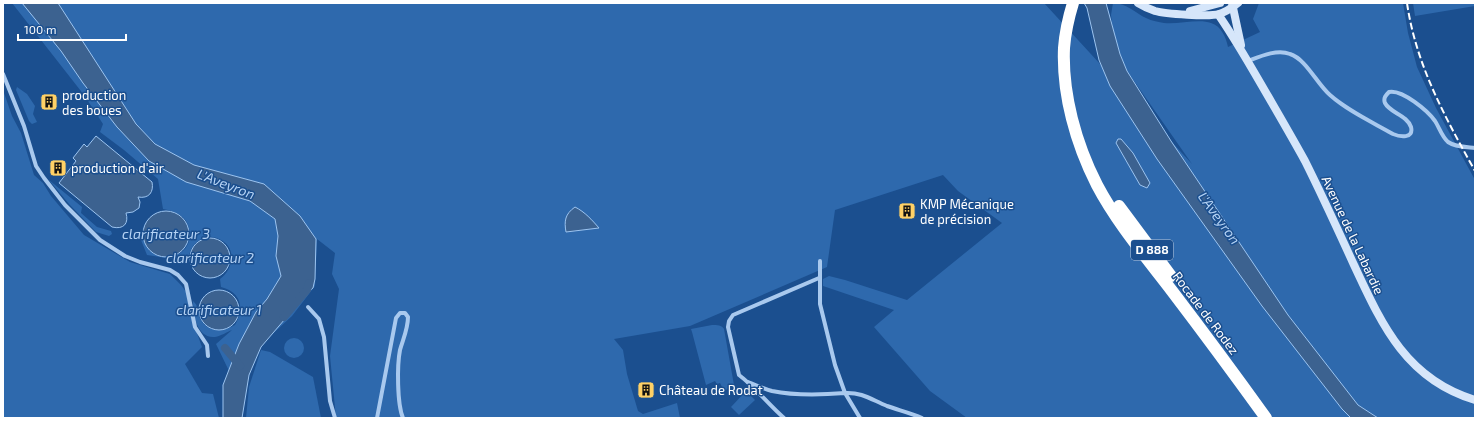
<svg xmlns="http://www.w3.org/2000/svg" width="1478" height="421" viewBox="0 0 1478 421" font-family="'Exo 2',sans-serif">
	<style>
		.green { fill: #2e69ad }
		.water { fill: #3c6290; stroke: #9cc4f0 }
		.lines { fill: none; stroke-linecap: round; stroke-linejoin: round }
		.canal { stroke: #3c6290; stroke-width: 8 }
		.street { stroke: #a9c9ee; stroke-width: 4 }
		.secondary { stroke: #d6e6fa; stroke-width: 8 }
		.highway { stroke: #fff; stroke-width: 12 }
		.rail { stroke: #fff; stroke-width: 2; stroke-dasharray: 7 3; stroke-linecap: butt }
		.labels { text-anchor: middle; stroke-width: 3; stroke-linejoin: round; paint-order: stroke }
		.shield { fill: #1b4f8f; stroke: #bbcadd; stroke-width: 1 }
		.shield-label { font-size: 12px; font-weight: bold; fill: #fff }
		.poi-label { font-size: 13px; fill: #fff; stroke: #1b4f8f; text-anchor: start }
		.street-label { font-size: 13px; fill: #fff; stroke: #1b4f8f }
		.water-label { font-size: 14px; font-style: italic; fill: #b5d3f5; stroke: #1b4f8f }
	</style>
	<rect width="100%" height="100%" fill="#1b4f8f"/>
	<g class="green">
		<path d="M12 3H1044L1192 164 1127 71 1120 54 1113 30 1111 15 1113 3C1127 3 1135 13 1146 18 1152 21 1159 22 1164 23 1177 25 1199 18 1211 23 1221 26 1226 37 1228 47L1260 32 1253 19 1259 3H1403L1408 33 1417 67 1436 108 1475 180V418H967L930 391 874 327 894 310 823 286V279L829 276 845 280 907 300 1002 223 958 191 943 175 835 210 827 267 690 326 614 339 623 350 627 374 638 411 643 414 677 403 680 418H336L330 356 339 289 332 274 335 253 317 239 315 286 292 316 230 373 216 344 232 330C227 332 221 336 215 337 197 339 193 314 193 301 199 306 197 311 200 318 207 333 223 332 235 325 245 308 241 292 221 287L220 279C233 270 238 247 219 239 215 237 211 237 207 236 194 242 190 248 188 261L147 255 139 235 143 231C144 273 201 260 188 225 184 214 173 211 163 209L158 179 124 150 100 132 103 124 84 95Z"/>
		<polygon points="1413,3 1475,3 1475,6 1415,16"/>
		<polygon points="17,87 27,94 35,106 33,114 37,122 32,124 29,121 16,90"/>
		<polygon points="3,90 12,116 21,133 34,175 43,183 51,196 84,235 130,262 170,274 181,285 187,293 190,314 202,347 185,364 202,393 213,394 219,418 3,418"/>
		<polygon points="49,180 82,207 81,213 97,227 111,231 112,234 109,236 96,232 69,204"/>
		<path d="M712 325C717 325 722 325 724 329L734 385 724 391 720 383 717 384 715 381 706 385 692 332 691 329Z"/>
		<circle cx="294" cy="348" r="10"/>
		<polygon points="261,350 270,352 313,377 321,418 246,418 249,387"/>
		<polygon points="746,391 755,400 739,415 731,407"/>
	</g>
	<g class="water">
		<polygon points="22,3 58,3 136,124 155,144 194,165 264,184 300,216 316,239 315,279 313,288 306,294 302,292 290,306 291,312 261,347 249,375 242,418 223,418 223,385 239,344 256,312 267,299 281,276 276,256 278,236 275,219 250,201 186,182 149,161 117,127 83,83 61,51"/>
		<polygon points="1084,3 1106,3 1120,54 1127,71 1171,141 1288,315 1358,405 1378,418 1351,418 1342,409 1262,306 1157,159 1110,86 1099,60 1087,8"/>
		<path d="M96 136 152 182C154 192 149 199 138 197L140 202 139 208 133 212 126 213C129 223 124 230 112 227L59 183 76 161 73 158 84 144 87 147Z"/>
		<polygon points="1118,139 1121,139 1133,153 1150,183 1147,188 1140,185 1116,143"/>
		<path d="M575 207C585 212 592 220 599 228L566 232C564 221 565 214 575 207Z"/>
		<circle cx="166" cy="234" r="23"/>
		<circle cx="210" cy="258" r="20"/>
		<circle cx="219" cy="310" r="20"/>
	</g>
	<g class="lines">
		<g class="canal">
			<polyline points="284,317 307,290 309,283"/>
			<polyline points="225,348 240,366"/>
		</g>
		<g class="street">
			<path d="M1248 61C1261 56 1277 49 1290 54 1306 59 1317 84 1330 95 1348 111 1372 122 1393 134 1400 137 1414 139 1411 127 1407 115 1390 113 1385 103 1383 98 1386 95 1389 92 1402 89 1428 111 1435 121 1439 127 1442 137 1448 142 1455 147 1466 147 1475 148"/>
			<polyline points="3,74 24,126 36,166 44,178 65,205 100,240 125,256 140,262 170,270 178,275 186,284 195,327 207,345 208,356"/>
			<path d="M820 261V304L835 365 845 393C862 392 872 400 887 406 898 410 911 413 922 418"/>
			<polyline points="308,307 319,319 324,337 330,401 335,418"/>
			<path d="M748 382C756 385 764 389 772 391 796 396 821 395 845 393L860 418"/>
			<path d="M377 418 396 318 400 313H405L408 317C408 329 403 339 400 350 397 365 397 404 403 418"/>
			<path d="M784 418C768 404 755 387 739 375L728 327 729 321 733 315 819 278"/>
		</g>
		<g class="secondary">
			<path d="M1138 3C1143 6 1149 9 1155 11 1165 14 1210 17 1219 14 1226 12 1233 7 1238 3"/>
			<polyline points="1232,3 1241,45"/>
			<polyline points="1190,11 1220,3"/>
			<path d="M1220 14V17C1239 45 1255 74 1272 103 1283 122 1294 141 1305 161 1322 195 1338 230 1354 265 1382 325 1406 379 1475 400"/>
		</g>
		<g class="highway">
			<path d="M1073 3C1069 16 1065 35 1064 48 1062 94 1076 144 1097 185 1117 223 1146 257 1172 291 1204 333 1235 375 1266 418"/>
			<polyline points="1119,206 1171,276"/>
		</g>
		<path class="rail" d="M1407 3C1416 65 1445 117 1475 171"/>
	</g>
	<defs>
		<g id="building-square" transform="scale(0.9)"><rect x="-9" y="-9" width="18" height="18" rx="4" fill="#ffd166" stroke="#1b4f8f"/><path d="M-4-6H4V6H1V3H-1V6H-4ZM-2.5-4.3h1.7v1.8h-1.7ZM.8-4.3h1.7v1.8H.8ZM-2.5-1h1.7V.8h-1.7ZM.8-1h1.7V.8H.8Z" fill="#111"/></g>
	</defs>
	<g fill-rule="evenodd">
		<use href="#building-square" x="49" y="102"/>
		<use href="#building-square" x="58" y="168"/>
		<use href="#building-square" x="907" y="211"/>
		<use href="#building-square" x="646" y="390"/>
	</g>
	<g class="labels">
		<rect class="shield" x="1131" y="240" width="42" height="20" rx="3"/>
		<g class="shield-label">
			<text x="1152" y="254">D 888</text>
		</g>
		<g class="poi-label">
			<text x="62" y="100">production<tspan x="62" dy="15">des boues</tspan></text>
			<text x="71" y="173">production d'air</text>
			<text x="920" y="209">KMP Mécanique<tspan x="920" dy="15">de précision</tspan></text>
			<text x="659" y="395">Château de Rodat</text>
		</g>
		<g class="street-label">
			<text transform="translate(1353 235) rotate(65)" y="5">Avenue de la Labardie</text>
			<text transform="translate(1206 313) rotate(53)" y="5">Rocade de Rodez</text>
		</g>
		<g class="water-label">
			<text transform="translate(226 184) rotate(21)" y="5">L'Aveyron</text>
			<text transform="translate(1219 218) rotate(54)" y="5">L'Aveyron</text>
			<text x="166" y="239">clarificateur 3</text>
			<text x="210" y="263">clarificateur 2</text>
			<text x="219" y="315">clarificateur 1</text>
		</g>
	</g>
	<rect width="1478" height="421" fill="none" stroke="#ffffff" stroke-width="8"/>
	<path d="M18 34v6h108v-6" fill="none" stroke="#ffffff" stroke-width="2"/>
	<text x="24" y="34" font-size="12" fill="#ffffff" stroke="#1b4f8f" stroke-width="3" paint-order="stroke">100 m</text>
</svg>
